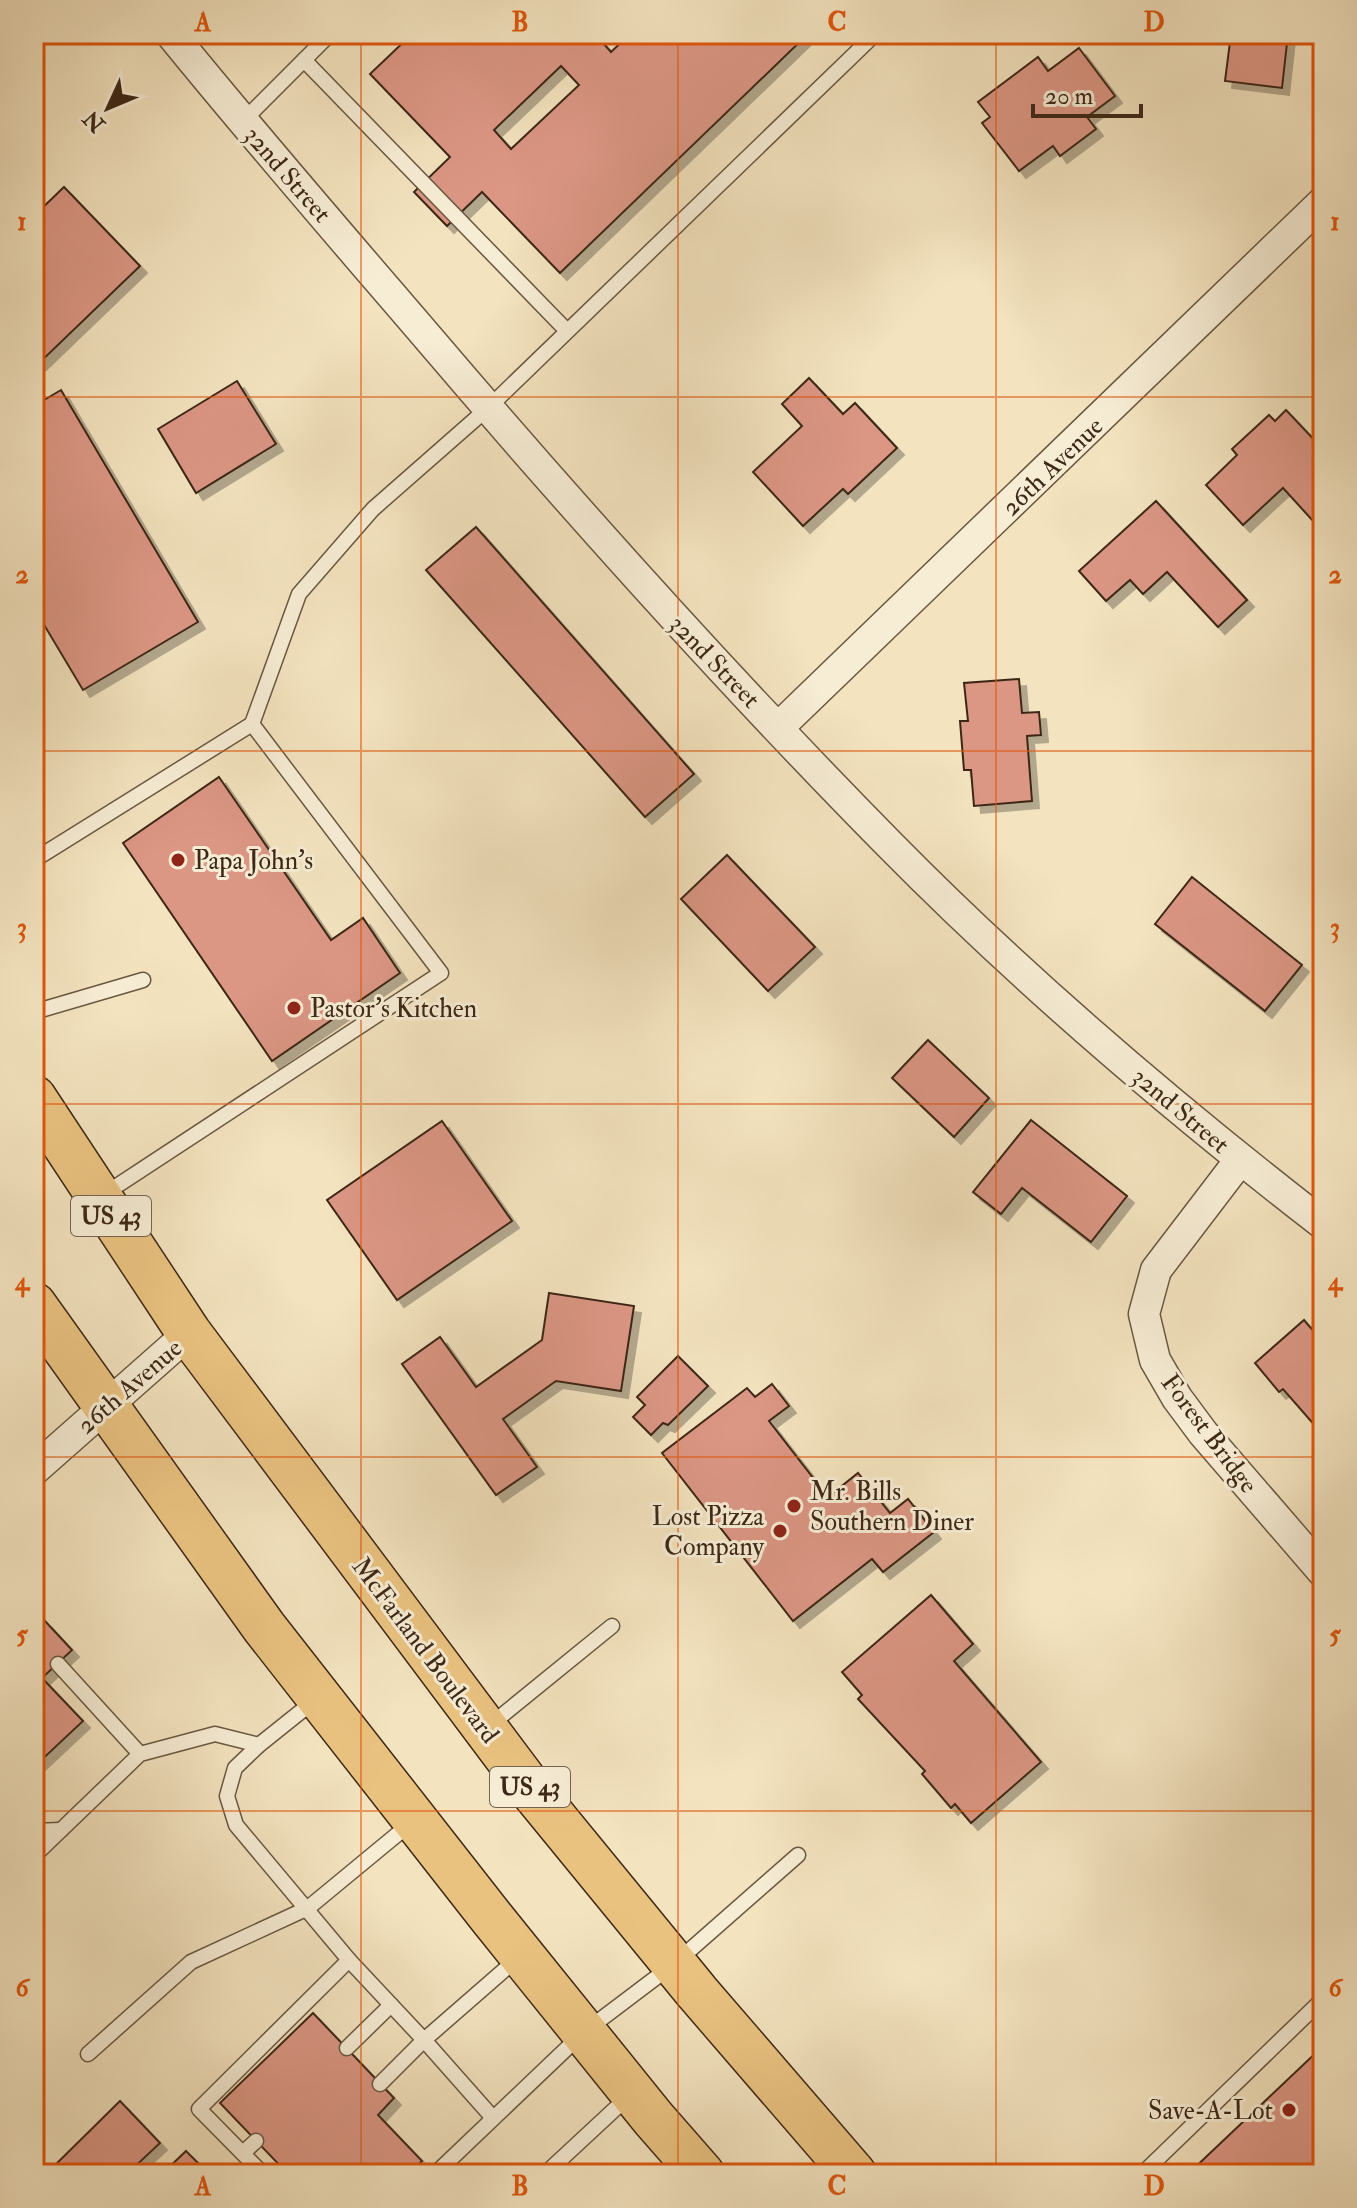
<svg xmlns="http://www.w3.org/2000/svg" width="1357" height="2208" viewBox="0 0 1357 2208" font-family="'IM FELL Double Pica',serif">
	<style>
		.building { fill: #db9684; stroke: #3d2817; stroke-width: 2; fill-rule: evenodd; filter: url(#shadow) }
		.lines { fill: none; stroke-linecap: round; stroke-linejoin: round }
		.lane-casing { stroke: #6a5741; stroke-width: 17 }
		.street-casing { stroke: #6a5741; stroke-width: 33 }
		.highway-casing { stroke: #3d2817; stroke-width: 47 }
		.lane { stroke: #f7edd5; stroke-width: 14 }
		.street { stroke: #f7edd5; stroke-width: 30 }
		.highway { stroke: #eac280; stroke-width: 44 }
		.grid { fill: none; stroke: #df570d; stroke-width: 2; stroke-opacity: 0.55 }
		.poi-dot { fill: #8f2418; stroke: #f7edd5; stroke-width: 3 }
		.labels { text-anchor: middle; stroke-width: 6; stroke-linejoin: round; paint-order: stroke }
		.shield { fill: #f7edd5; stroke: #756350; stroke-width: 2 }
		.shield-label { font-size: 24px; font-weight: bold; fill: #3d2817 }
		.street-label { font-size: 26px; fill: #3d2817; stroke: #f7edd5 }
		.poi-label { font-size: 26px; fill: #3d2817; stroke: #f7edd5; text-anchor: start }
		.neatline { fill: none; stroke: #df570d; stroke-width: 3 }
		.grid-label { font-size: 26px; text-anchor: middle; font-weight: bold; fill: #df570d }
	</style>
	<defs>
		<filter id="shadow"><feDropShadow dx="7" dy="7" stdDeviation="0" flood-color="#0004"/></filter>
	</defs>
	<rect width="100%" height="100%" fill="#f3e3bf"/>
	<filter id="stains"><feTurbulence type="fractalNoise" baseFrequency=".0025" numOctaves="4"/><feColorMatrix values="0 0 0 0 .2 0 0 0 0 .09 0 0 0 0 .02 0 0 0 .5 -.17"/></filter>
	<radialGradient id="worn" r=".72"><stop offset=".6" stop-color="#630" stop-opacity="0"/><stop offset="1" stop-color="#630" stop-opacity=".3"/></radialGradient>
	<g class="building">
		<path d="M412 34H595L611 52 630 34H808L560 273 482 192 447 226 414 192 450 157 370 74ZM561 66 579 85 511 149 494 130Z"/>
		<polygon points="1231,34 1288,34 1282,88 1225,81"/>
		<polygon points="1079,48 1115,96 1087,117 1096,129 1060,156 1053,146 1019,171 982,123 990,117 978,102 1038,57 1048,71"/>
		<polygon points="64,187 140,266 34,368 34,216"/>
		<polygon points="809,378 843,414 855,403 897,448 848,494 843,489 803,526 753,472 802,426 782,404"/>
		<polygon points="237,381 276,444 196,493 158,429"/>
		<polygon points="61,390 198,622 83,690 34,608 34,406"/>
		<polygon points="1286,410 1320,446 1317,449 1323,455 1323,514 1314,522 1283,488 1243,525 1206,485 1237,455 1232,449 1269,415 1275,421"/>
		<polygon points="1156,501 1247,600 1218,627 1167,572 1143,594 1130,580 1106,601 1079,571"/>
		<polygon points="476,527 694,774 645,817 426,570"/>
		<polygon points="1019,679 1022,713 1039,712 1041,735 1027,736 1032,801 974,806 971,770 964,770 960,721 968,721 964,683"/>
		<polygon points="219,777 331,940 363,918 400,973 272,1061 123,843"/>
		<polygon points="727,855 815,947 768,991 681,899"/>
		<polygon points="1192,877 1302,965 1265,1011 1155,924"/>
		<polygon points="928,1040 989,1098 954,1137 892,1078"/>
		<polygon points="1031,1120 1127,1196 1091,1242 1022,1188 1001,1214 973,1192"/>
		<polygon points="442,1121 512,1221 397,1300 327,1200"/>
		<polygon points="549,1293 634,1306 621,1391 556,1381 503,1419 537,1467 496,1495 402,1364 440,1337 476,1387 542,1340"/>
		<polygon points="1304,1320 1323,1342 1323,1427 1321,1424 1317,1428 1283,1389 1279,1392 1255,1363"/>
		<polygon points="678,1356 708,1386 668,1425 663,1423 651,1435 633,1417 645,1405 637,1397"/>
		<polygon points="772,1384 789,1406 769,1421 828,1497 858,1473 890,1513 908,1499 934,1532 883,1572 872,1559 793,1621 662,1453 747,1388 755,1397"/>
		<polygon points="931,1595 973,1644 954,1661 1041,1762 971,1823 955,1804 951,1808 922,1774 925,1771 858,1699 862,1695 842,1672"/>
		<polygon points="45,1621 72,1650 42,1678 83,1721 34,1767 34,1631"/>
		<polygon points="313,2013 394,2098 378,2115 422,2161 408,2174 288,2174 220,2103"/>
		<polygon points="1323,2046 1323,2174 1188,2174"/>
		<polygon points="120,2101 160,2143 127,2174 46,2174"/>
		<polygon points="186,2151 209,2174 162,2174"/>
	</g>
	<g class="lines">
		<g class="lane-casing">
			<g id="lane">
				<polyline points="304,60 567,331"/>
				<polyline points="243,121 330,34"/>
				<polyline points="252,724 299,594 373,509 488,408 868,41 861,34"/>
				<polyline points="34,860 252,724 441,973 103,1195"/>
				<polyline points="34,1012 143,980"/>
				<polyline points="58,1664 140,1754"/>
				<polyline points="314,1701 259,1745 235,1768 227,1796 236,1825 349,1960 424,2040 518,1958"/>
				<polyline points="489,1726 612,1626"/>
				<polyline points="34,1831 61,1830"/>
				<polyline points="34,1856 140,1754 215,1734 259,1745"/>
				<polyline points="347,2048 391,2005"/>
				<polyline points="88,2054 191,1962 308,1908 411,1823"/>
				<polyline points="380,2084 424,2040 493,2118"/>
				<polyline points="243,2153 256,2141"/>
				<polyline points="263,2174 199,2109 349,1960"/>
				<polyline points="435,2174 584,2032 674,1964 798,1855"/>
				<polyline points="545,2174 629,2096"/>
				<polyline points="1142,2174 1323,1999"/>
			</g>
		</g>
		<g class="street-casing">
			<g id="street">
				<path d="M171 34C253 135 339 234 424 333 574 509 728 681 890 845 1025 982 1172 1107 1323 1224"/>
				<polyline points="779,727 1323,202"/>
				<polyline points="1240,1160 1156,1270 1144,1314 1155,1360 1177,1398 1203,1433 1323,1572"/>
				<polyline points="34,1470 189,1333"/>
			</g>
		</g>
		<g class="highway-casing">
			<g id="highway">
				<polyline points="34,1098 189,1333 530,1788 697,1992 854,2174"/>
				<polyline points="34,1305 264,1627 491,1917 653,2118 702,2174"/>
			</g>
		</g>
		<use href="#lane" class="lane"/>
		<use href="#street" class="street"/>
		<use href="#highway" class="highway"/>
	</g>
	<path class="grid" d="M361 34V2174M678 34V2174M996 34V2174M34 397H1323M34 751H1323M34 1104H1323M34 1457H1323M34 1811H1323"/>
	<g class="poi-dot">
		<circle cx="178" cy="860" r="8"/>
		<circle cx="294" cy="1008" r="8"/>
		<circle cx="794" cy="1506" r="8"/>
		<circle cx="780" cy="1531" r="8"/>
		<circle cx="1289" cy="2110" r="8"/>
	</g>
	<g class="labels">
		<g class="shield">
			<rect x="71" y="1196" width="80" height="40" rx="6"/>
			<rect x="490" y="1767" width="80" height="40" rx="6"/>
		</g>
		<g class="shield-label">
			<text x="111" y="1224">US 43</text>
			<text x="530" y="1795">US 43</text>
		</g>
		<g class="street-label">
			<text transform="translate(288 174) rotate(49)" y="9">32nd Street</text>
			<text transform="translate(1052 466) rotate(-44)" y="9">26th Avenue</text>
			<text transform="translate(715 661) rotate(46)" y="9">32nd Street</text>
			<text transform="translate(1181 1110) rotate(40)" y="9">32nd Street</text>
			<text transform="translate(129 1386) rotate(-41)" y="9">26th Avenue</text>
			<text transform="translate(1210 1433) rotate(53)" y="9">Forest Bridge</text>
			<text transform="translate(426 1650) rotate(53)" y="9">McFarland Boulevard</text>
		</g>
		<g class="poi-label">
			<text x="194" y="869">Papa John's</text>
			<text x="310" y="1017">Pastor's Kitchen</text>
			<text x="810" y="1500">Mr. Bills<tspan x="810" dy="30">Southern Diner</tspan></text>
			<text x="764" y="1525" text-anchor="end">Lost Pizza<tspan x="764" dy="30">Company</tspan></text>
			<text x="1273" y="2119" text-anchor="end">Save-A-Lot</text>
		</g>
	</g>
	<rect width="1357" height="2208" fill="none" stroke="#f3e3bf" stroke-width="88"/>
	<g transform="translate(108 108) rotate(226)" stroke="#f7edd5" stroke-width="6" paint-order="stroke">
	<path d="M0-6L14 30L0 20L-14 30Z" fill="#3d2817"/>
	<text y="-12" font-size="22" font-weight="bold" text-anchor="middle" fill="#3d2817">N</text>
	</g>
	<path d="M1033 104v12h108v-12" fill="none" stroke="#3d2817" stroke-width="4"/>
	<text x="1045" y="104" font-size="24" fill="#3d2817" stroke="#f7edd5" stroke-width="6" paint-order="stroke">20 m</text>
	<rect x="44" y="44" width="1269" height="2120" class="neatline"/>
	<g class="grid-label">
		<text x="203" y="31">A</text>
		<text x="520" y="31">B</text>
		<text x="837" y="31">C</text>
		<text x="1154" y="31">D</text>
		<text x="22" y="230">1</text>
		<text x="1335" y="230">1</text>
		<text x="22" y="583">2</text>
		<text x="1335" y="583">2</text>
		<text x="22" y="936">3</text>
		<text x="1335" y="936">3</text>
		<text x="22" y="1290">4</text>
		<text x="1335" y="1290">4</text>
		<text x="22" y="1643">5</text>
		<text x="1335" y="1643">5</text>
		<text x="22" y="1996">6</text>
		<text x="1335" y="1996">6</text>
		<text x="203" y="2195">A</text>
		<text x="520" y="2195">B</text>
		<text x="837" y="2195">C</text>
		<text x="1154" y="2195">D</text>
	</g>
	<rect width="100%" height="100%" filter="url(#stains)"/>
	<rect width="100%" height="100%" fill="url(#worn)"/>
</svg>
